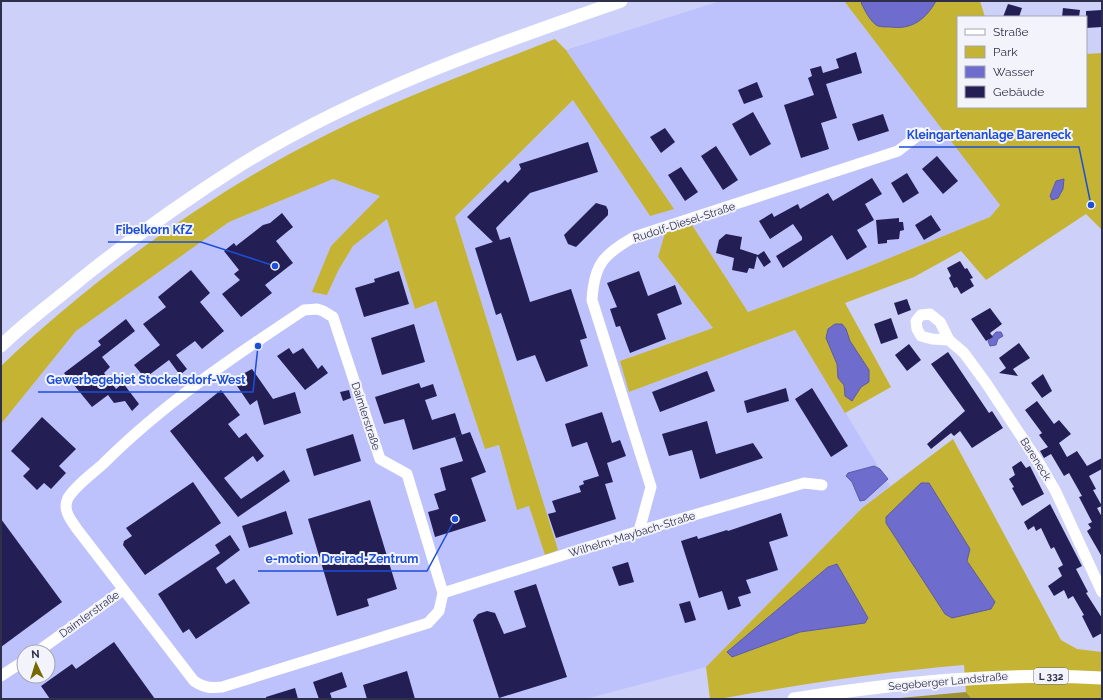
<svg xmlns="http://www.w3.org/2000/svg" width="1103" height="700" viewBox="0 0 1103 700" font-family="Raleway,sans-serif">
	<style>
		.built { fill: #bdc1fc; fill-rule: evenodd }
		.green { fill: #c5b433; fill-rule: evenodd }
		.forest { fill: #9f9232 }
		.water { fill: #6e6dcd; stroke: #5b5aa6 }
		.building { fill: #231f55 }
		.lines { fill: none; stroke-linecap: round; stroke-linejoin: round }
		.minor { stroke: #fff; stroke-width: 11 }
		.major { stroke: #fff; stroke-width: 13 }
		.labels { text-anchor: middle; stroke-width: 4; stroke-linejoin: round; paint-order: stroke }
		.shield { fill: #f3f4fb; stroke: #696a7f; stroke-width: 1 }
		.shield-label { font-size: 10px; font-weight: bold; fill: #2e2f4a }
		.street-label { font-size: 11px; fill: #2e2f4a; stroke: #f3f4fb }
		.leader { fill: none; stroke: #1d4ed8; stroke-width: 1.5 }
		.callout-dot { fill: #1d4ed8; stroke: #f3f4fb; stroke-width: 1.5 }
		.callout-label { font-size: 12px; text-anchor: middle; font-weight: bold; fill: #1d4ed8; stroke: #f3f4fb; stroke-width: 4; stroke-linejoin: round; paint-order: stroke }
	</style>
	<rect width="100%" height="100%" fill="#cdd0f9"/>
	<path class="built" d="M720 1H844L1000 204 990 217 865 268 748 312 692 225 658 257 713 328 620 361 629 392 795 330 890 486 862 508 706 667 585 699H1V424L76 331 229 222 333 179 381 196 331 246 327 295 338 271 353 246 387 218 415 309 436 301 485 448 499 445 517 509 529 506 545 554 558 550 455 217 573 100 650 215 673 209 566 50ZM24 652H48V676H24Z"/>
	<g class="green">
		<polygon points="844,1 980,1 985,17 958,17 958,107 1086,107 1086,54 1102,53 1102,230 1086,214 986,280 961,251 914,277 845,303 891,387 845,413 795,330 629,392 620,361 713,328 658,257 665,233 692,225 748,312 865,268 990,217 1000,205"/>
		<path d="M555 39 566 50 674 209 650 216 573 100 455 217 558 550 545 555 529 506 517 510 499 445 485 449 436 301 415 309 387 219 353 246 338 271 327 295 312 292 331 246 380 196 333 179 229 222 76 331 1 424V366C97 275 211 192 330 133 403 97 479 69 555 39Z"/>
		<path d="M953 439 1061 640 1077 649 1102 652V699H972L966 692 964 665C882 672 801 684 719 699H710L706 667 862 508ZM836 564 868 618 865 623 800 632 732 657 728 652 828 567Z"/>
	</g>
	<polygon class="forest" points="966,692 972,699 889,699"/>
	<g class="water">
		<path d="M863 1H936C926 19 912 30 891 27 887 27 881 27 878 26 870 22 865 10 861 3Z"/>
		<polygon points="1064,179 1063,189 1058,198 1052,200 1050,196 1056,181"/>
		<polygon points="835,324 842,324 846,329 850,341 869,370 869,382 861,387 852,401 845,396 844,385 838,378 837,364 826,338 828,329"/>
		<polygon points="996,332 1001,332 1003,336 998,339 996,345 990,346 988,341"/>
		<polygon points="874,466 880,469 888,479 865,500 860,501 852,482 846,476 848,473"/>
		<polygon points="921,483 929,483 970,549 967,561 995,602 991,609 952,618 945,614 886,523 886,517"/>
		<polygon points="837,564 868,618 865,623 800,632 732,657 727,652 828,567"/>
	</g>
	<g class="building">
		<polygon points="1008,4 1022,8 1019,17 1003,17"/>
		<polygon points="1063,8 1080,10 1079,17 1062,17"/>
		<polygon points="1102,10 1102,27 1086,28 1086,11"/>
		<polygon points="856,52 862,73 826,84 837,118 821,123 829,149 801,158 784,105 814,95 808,78 812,76 810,69 821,66 823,73 839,68 836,59"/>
		<polygon points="757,82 763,97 744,104 738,90"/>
		<polygon points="753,112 771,144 750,156 732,124"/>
		<polygon points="883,114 889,131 858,141 852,124"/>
		<polygon points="665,128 675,142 661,153 650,137"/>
		<polygon points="588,142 598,172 530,193 496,228 500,240 510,237 530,302 571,289 587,338 580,340 588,366 546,382 535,355 517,361 501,313 496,315 475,248 493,242 467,217 505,180 508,183 521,169 519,164"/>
		<polygon points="716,146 738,180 723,190 701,156"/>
		<polygon points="937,156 958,181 943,194 922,169"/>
		<polygon points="681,167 698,192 685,201 668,175"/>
		<polygon points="907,173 919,193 903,203 891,183"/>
		<polygon points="872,178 882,194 865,204 874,220 857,230 867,247 847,260 832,235 783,268 776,256 802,240 802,237 793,224 770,239 759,221 772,213 774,217 798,204 800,209 828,193 833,201"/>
		<polygon points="596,203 606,206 608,210 608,215 576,247 568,244 564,235"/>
		<polygon points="282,213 293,227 276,241 293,263 265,285 272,293 241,317 222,294 240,280 234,274 239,270 224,251 234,243 236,246 263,225 270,223"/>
		<polygon points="931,215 941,230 924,240 915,225"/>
		<polygon points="899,218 899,222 903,222 904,230 900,231 899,239 887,240 887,243 878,244 876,220"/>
		<polygon points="726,234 742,237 740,249 758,255 764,251 771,262 764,267 757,256 754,269 749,268 747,273 732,270 734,258 716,253 719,240"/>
		<polygon points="960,261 965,269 967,268 973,278 970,279 974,286 961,294 957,287 954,288 949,278 951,276 947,268"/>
		<polygon points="191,270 210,293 200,302 224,331 202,349 195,341 176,355 187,369 180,375 169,360 145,378 134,365 160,345 143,324 166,307 158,297"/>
		<polygon points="399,271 409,304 364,317 355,288 375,282 374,279"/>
		<polygon points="639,271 648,296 675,285 682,304 657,314 666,339 630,353 620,326 616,327 610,309 617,307 607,283"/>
		<polygon points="907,299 911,310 898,315 894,303"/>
		<polygon points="990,308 1002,324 990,333 993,337 986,341 971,319"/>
		<polygon points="891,318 898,338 881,344 874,324"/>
		<polygon points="126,319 135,331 102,357 110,367 104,373 116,389 123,383 139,404 132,411 125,401 114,403 108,395 92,407 64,373 101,345 98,341"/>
		<polygon points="414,324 425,362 382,375 371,338"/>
		<polygon points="1019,343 1030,358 1013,369 1018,376 999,373 1006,368 999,358"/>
		<polygon points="909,344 921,360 907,371 895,355"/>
		<polygon points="289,348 293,354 303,348 318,369 322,365 328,373 305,390 277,356"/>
		<polygon points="948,352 989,413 992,411 1003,428 972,448 960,431 954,436 951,433 931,449 927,444 965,411 931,364"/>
		<polygon points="252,369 273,399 295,392 301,413 264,425 257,400 250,405 237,386 243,381 239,376"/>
		<polygon points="707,371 715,391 660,412 652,392"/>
		<polygon points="1043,374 1052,391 1042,398 1031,383"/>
		<polygon points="419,383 421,388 433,384 437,396 425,400 432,420 455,413 462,435 413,450 404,419 384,424 375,397"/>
		<polygon points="786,388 789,401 747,413 744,401"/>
		<polygon points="812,388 848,446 831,457 795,399"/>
		<polygon points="221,390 240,415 228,424 239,438 246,433 264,456 257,462 253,456 224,478 241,499 284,470 290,481 238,517 170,431"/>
		<polygon points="349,390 351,398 343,401 340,392"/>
		<polygon points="1037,401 1054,424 1059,420 1071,434 1059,443 1067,457 1077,451 1087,466 1102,458 1102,469 1089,476 1096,489 1093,490 1102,506 1097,508 1102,517 1102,557 1087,531 1091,528 1088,524 1092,522 1079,497 1082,496 1069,473 1064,476 1051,454 1044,458 1040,451 1048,447 1039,435 1042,433 1025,410"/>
		<polygon points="602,412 612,443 620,440 626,456 607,463 613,482 605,484 616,519 556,538 548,514 556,512 552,501 581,492 579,486 584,484 583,481 599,476 587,442 572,447 565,424"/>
		<polygon points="42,417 76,449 59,466 66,473 51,489 44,483 37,490 23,476 30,469 11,451"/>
		<polygon points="707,421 716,454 753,443 763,458 700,479 692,450 669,456 662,434"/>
		<polygon points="470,432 486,472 471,478 486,521 435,537 428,512 439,509 434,494 446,490 440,468 463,461 455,437"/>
		<polygon points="353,434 361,461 314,476 306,449"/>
		<polygon points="1021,461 1026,468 1030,466 1044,494 1022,506 1012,488 1014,487 1009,479 1015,475 1012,467"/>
		<polygon points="193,482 221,523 145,575 123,545 124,541 132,536 126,528"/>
		<polygon points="370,500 397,589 367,599 369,606 337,616 308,519"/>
		<polygon points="1050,504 1082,566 1076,569 1088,592 1086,593 1102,618 1102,633 1093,638 1082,616 1084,615 1073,596 1068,599 1064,590 1054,596 1048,586 1062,576 1058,568 1063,565 1054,547 1051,549 1041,528 1036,531 1034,526 1028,530 1024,522"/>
		<polygon points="286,511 293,534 249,548 242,526"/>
		<polygon points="781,513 788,536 769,542 778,570 746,580 751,593 738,597 741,606 728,610 722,591 699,598 681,541 697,536 698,539 727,530 728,531"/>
		<polygon points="1,519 62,602 1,647"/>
		<polygon points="230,535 240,550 216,568 226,584 234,579 250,603 196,639 189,629 183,633 158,594 220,553 215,545"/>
		<polygon points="628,562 634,582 619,586 612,567"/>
		<polygon points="536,584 567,677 499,698 473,620 478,614 487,611 495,613 504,634 526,627 514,591"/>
		<polygon points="690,601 696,620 685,623 679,604"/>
		<polygon points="114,642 155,699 50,699 41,686 72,664 76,669"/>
		<polygon points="407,671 415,699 367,699 363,685"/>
		<polygon points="342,672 347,687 330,693 332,699 319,699 313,682"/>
		<polygon points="295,688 298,699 266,699 266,697"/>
	</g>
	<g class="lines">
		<g class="minor">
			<path d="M317 309 323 311 333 317 380 459 407 474 443 593 439 611 428 623 222 687C211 688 204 688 194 681L77 529C71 520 62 510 68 498 76 485 92 474 103 464 163 404 233 357 304 310Z"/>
			<polyline points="949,340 932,339 921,336 917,329 916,321 921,315 930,314 940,322 949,340 964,353 986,383 1041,466 1056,492 1102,592"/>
			<path d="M639 531 651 487 592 300C594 264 604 254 634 237L898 151 921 133"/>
			<polyline points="443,593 639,531 804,483 822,485"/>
			<polyline points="37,652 123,590"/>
			<polyline points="1,676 24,661"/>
		</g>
		<g class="major">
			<path d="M1 346C26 321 55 301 81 279 132 238 184 201 239 166 357 93 490 46 621 1"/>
			<path d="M794 699C896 683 999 672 1102 678"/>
		</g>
	</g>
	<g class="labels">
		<rect class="shield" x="1034" y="668" width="34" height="16" rx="3"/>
		<g class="shield-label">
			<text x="1051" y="680">L 332</text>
		</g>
		<g class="street-label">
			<text transform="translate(684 222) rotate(-18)" y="4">Rudolf-Diesel-Straße</text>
			<text transform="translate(366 416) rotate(72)" y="4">Daimlerstraße</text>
			<text transform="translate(1036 459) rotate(58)" y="4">Bareneck</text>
			<text transform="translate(632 534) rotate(-17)" y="4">Wilhelm-Maybach-Straße</text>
			<text transform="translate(89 614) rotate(-36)" y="4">Daimlerstraße</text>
			<text transform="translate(948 681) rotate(-5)" y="4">Segeberger Landstraße</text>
		</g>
	</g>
	<path class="leader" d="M1091 205L1079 147H899M275 266L201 242H108M258 346L253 392H38M455 519L427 571H258"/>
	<g class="callout-dot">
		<circle cx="1091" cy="205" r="4"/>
		<circle cx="275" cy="266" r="4"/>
		<circle cx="258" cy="346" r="4"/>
		<circle cx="455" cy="519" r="4"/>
	</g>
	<g class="callout-label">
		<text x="989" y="139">Kleingartenanlage Bareneck</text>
		<text x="154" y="234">Fibelkorn KfZ</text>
		<text x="146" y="384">Gewerbegebiet Stockelsdorf-West</text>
		<text x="342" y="563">e-motion Dreirad-Zentrum</text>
	</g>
	<rect width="1103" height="700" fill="none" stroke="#2e2f4a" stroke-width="4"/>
	<rect x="957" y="16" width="130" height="92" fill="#f3f4fb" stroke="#a4a5b4"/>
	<rect x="965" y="29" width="20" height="6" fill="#ffffff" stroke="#a4a5b4"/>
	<text x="993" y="36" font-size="12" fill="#2e2f4a">Straße</text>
	<rect x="965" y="46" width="20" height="12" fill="#c5b433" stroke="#a4a5b4"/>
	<text x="993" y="56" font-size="12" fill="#2e2f4a">Park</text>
	<rect x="965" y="66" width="20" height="12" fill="#6e6dcd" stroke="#a4a5b4"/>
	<text x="993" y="76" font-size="12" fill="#2e2f4a">Wasser</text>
	<rect x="965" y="86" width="20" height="12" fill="#231f55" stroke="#a4a5b4"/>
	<text x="993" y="96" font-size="12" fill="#2e2f4a">Gebäude</text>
	<g transform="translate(36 664) rotate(356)"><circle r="19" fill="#f3f4fb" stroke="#a4a5b4"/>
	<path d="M0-3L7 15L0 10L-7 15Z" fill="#756900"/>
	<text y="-6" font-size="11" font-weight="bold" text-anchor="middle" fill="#2e2f4a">N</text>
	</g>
</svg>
